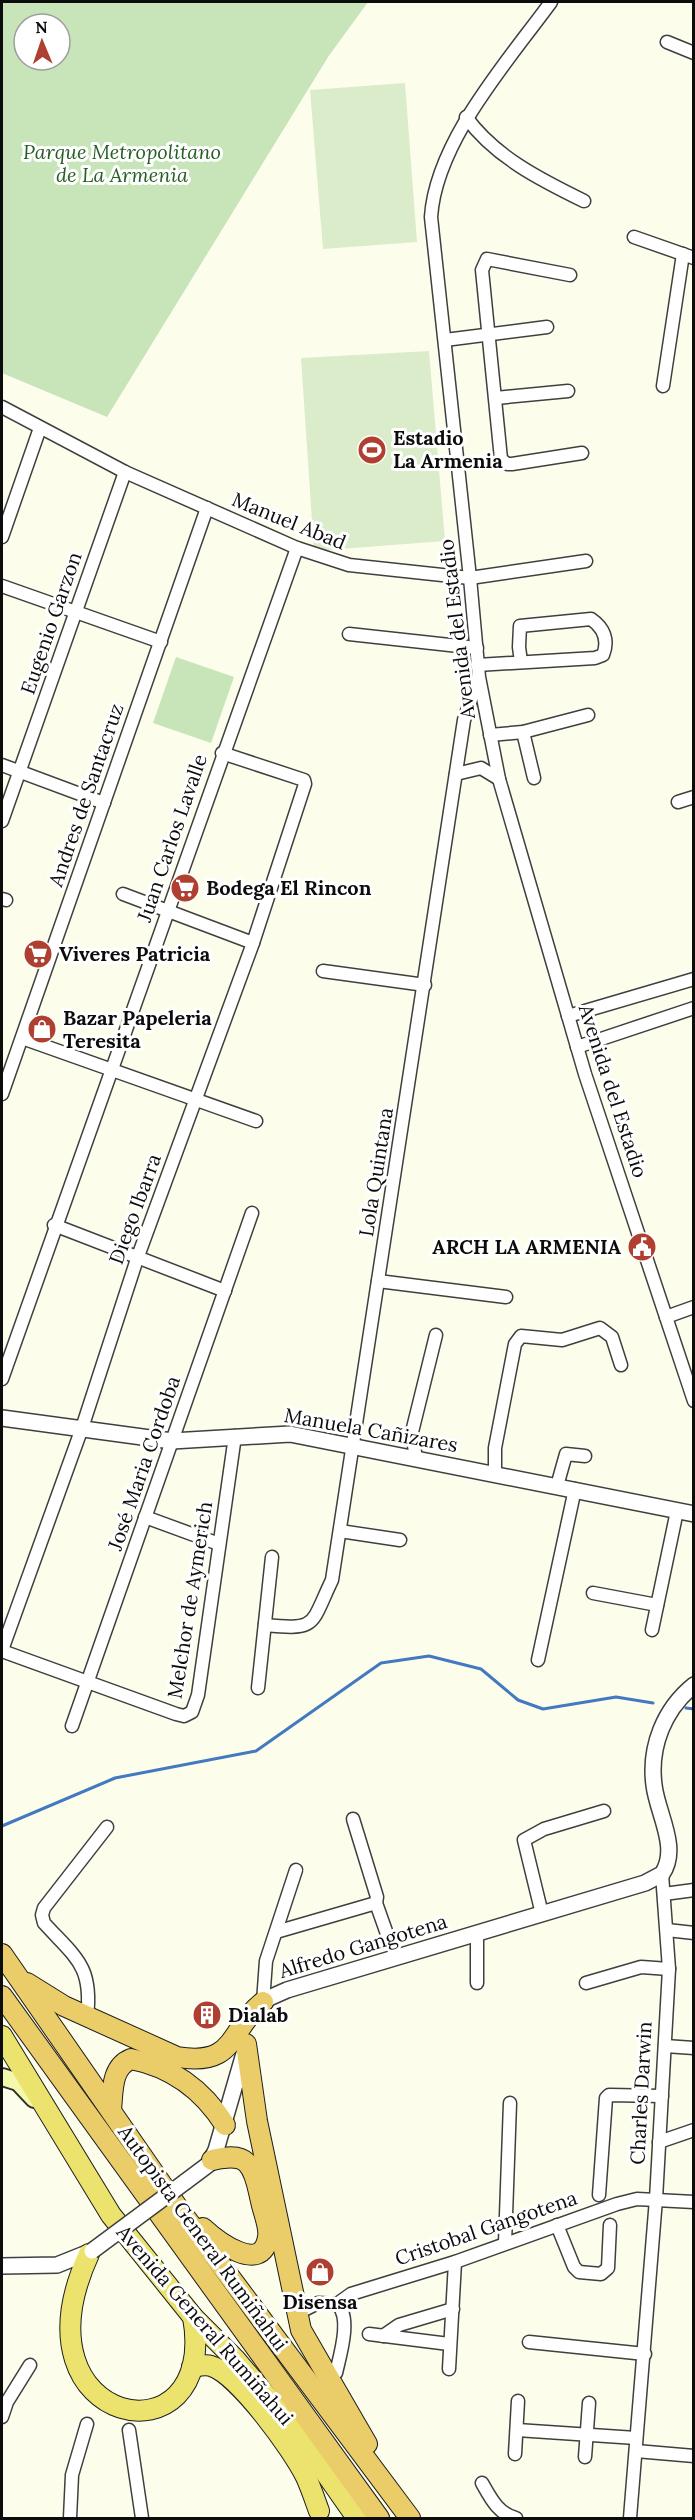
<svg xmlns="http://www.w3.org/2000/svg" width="695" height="2520" viewBox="0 0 695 2520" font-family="Lora,serif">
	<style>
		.green { fill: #c8e4b9; fill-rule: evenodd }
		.pitch { fill: #dbecca }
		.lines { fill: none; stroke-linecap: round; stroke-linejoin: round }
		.stream { stroke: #4379c0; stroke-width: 3 }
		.minor-casing { stroke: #3f3f3f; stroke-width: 15 }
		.tertiary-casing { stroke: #3f3f3f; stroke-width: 18 }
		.secondary-casing { stroke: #2e2e2e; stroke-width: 20 }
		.primary-casing { stroke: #1d1d1d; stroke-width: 22 }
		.trunk-casing { stroke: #1d1d1d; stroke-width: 22 }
		.minor { stroke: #fff; stroke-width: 12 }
		.tertiary { stroke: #fff; stroke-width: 15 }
		.secondary { stroke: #f3f8ad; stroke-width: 16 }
		.primary { stroke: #ece26e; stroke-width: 20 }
		.trunk { stroke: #eacc68; stroke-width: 20 }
		.tertiary-bridge-casing { stroke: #3f3f3f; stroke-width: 18; stroke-linecap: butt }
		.tertiary-bridge { stroke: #fff; stroke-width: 15 }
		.labels { text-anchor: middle; stroke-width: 6; stroke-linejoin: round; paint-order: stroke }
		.park-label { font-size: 20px; font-style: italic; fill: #255d23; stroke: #fff }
		.poi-label { font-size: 20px; font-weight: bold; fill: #0c0c0c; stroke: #fff; text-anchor: start }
		.street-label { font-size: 20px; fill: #0c0c0c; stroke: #fff }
	</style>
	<rect width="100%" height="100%" fill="#fdfdec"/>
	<g class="green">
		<path d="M2 2H368L328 57 107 417 2 373ZM24 24H60V60H24Z"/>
		<polygon points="176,657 234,677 211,743 153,723"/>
	</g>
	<g class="pitch">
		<polygon points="405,83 417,242 323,249 310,90"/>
		<polygon points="429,351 445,541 314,551 301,358"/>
	</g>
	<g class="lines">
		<g class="stream">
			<polyline points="686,1708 694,1709"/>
			<polyline points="2,1826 115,1778 256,1751 381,1663 429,1656 481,1669 518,1700 543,1709 616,1697 653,1703"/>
		</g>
		<g class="minor-casing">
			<g id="minor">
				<path d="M551 2C508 61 436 141 431 217L470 578 479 677 499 779 585 1074 694 1401"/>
				<polyline points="667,42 694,53"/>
				<path d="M466 117C495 157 541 180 584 201"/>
				<polyline points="634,237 694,258"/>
				<polyline points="570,275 487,259 482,270 501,459 507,464 512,464 582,453"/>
				<polyline points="445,340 547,327"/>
				<polyline points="663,386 683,254"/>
				<polyline points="496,398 568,391"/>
				<polyline points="2,407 125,472 297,548 349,565 470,578 586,561"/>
				<polyline points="2,537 40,428"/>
				<polyline points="2,586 161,642"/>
				<polyline points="349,634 477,648"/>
				<path d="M477 665 595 658 603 655C609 640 604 628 591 619L520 626 519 647 521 662"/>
				<polyline points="523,732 534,778"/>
				<polyline points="490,735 523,732 588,715"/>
				<polyline points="2,765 104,803"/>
				<polyline points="456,774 481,768 499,779"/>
				<polyline points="678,802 694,797"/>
				<polyline points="2,821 125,472"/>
				<polyline points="123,894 253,943"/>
				<polyline points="2,899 6,900"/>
				<polyline points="323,971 425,985"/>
				<polyline points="568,1016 694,979"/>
				<polyline points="22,1038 256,1121"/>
				<polyline points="577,1047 694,1008"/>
				<polyline points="2,1094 207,508"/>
				<polyline points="54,1225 225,1291"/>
				<polyline points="378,1281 506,1297"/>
				<polyline points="666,1317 694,1307"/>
				<polyline points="2,1379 297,548"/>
				<polyline points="416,1459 412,1432 436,1335"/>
				<polyline points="495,1474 495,1448 515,1344 521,1336 562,1340 600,1328 612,1337 621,1365"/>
				<polyline points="557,1486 566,1454 585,1456"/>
				<polyline points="145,1517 219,1544"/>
				<polyline points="340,1531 400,1540"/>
				<polyline points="593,1593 657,1605"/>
				<path d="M265 1625C318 1630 310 1626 332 1580L464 720 478 679"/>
				<polyline points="652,1630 677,1511"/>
				<polyline points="2,1650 82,1428 137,1259 253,943 305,784 304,780 222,753"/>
				<polyline points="2,1651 176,1714 184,1716 192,1712 198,1695 235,1436"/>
				<polyline points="538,1660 575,1489"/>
				<polyline points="258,1688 272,1557"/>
				<polyline points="72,1726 252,1213"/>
				<polyline points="664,1894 694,1890"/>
				<polyline points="376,1903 387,1934"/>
				<polyline points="542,1914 524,1840 544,1829 604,1811"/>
				<polyline points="667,1930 694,1933"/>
				<polyline points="276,1932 376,1903 377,1897 353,1819"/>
				<polyline points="477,1933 477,1983"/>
				<polyline points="586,1983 641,1967 669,1969"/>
				<polyline points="263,2002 266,1961 296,1870"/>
				<path d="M87 2017C93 1966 76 1958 44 1923L42 1915 44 1908 107 1827"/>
				<polyline points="665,2046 694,2048"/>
				<polyline points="659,2142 694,2130"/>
				<polyline points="599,2195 606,2098 609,2095 662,2096"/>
				<polyline points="557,2225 574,2267 579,2272 601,2274 608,2268 610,2225"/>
				<polyline points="505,2243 510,2103"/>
				<polyline points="298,2313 318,2303 337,2304 351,2294 455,2262 617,2204 637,2199 694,2202"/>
				<polyline points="369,2334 449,2344"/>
				<polyline points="383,2336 399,2325 453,2309"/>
				<polyline points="529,2342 645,2354"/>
				<polyline points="449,2369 455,2262"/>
				<path d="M336 2373C340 2355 352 2317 337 2304"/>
				<polyline points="2,2417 7,2402 30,2365"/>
				<polyline points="129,2430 142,2518"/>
				<polyline points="517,2430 636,2438"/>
				<polyline points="636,2451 694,2456"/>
				<polyline points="515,2454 518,2401"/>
				<polyline points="585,2457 589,2403"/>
				<path d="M482 2483C490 2497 498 2514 516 2518"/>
				<polyline points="70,2518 72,2475 87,2424"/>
				<polyline points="630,2518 656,2199 669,1969 662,1874"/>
			</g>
		</g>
		<g class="tertiary-casing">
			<g id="tertiary">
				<polyline points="2,1418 172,1441 290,1434 694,1514"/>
				<path d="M258 2010 269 1998 287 1990 645 1883 662 1874C680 1848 657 1813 654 1785 649 1747 664 1709 694 1685"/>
				<polyline points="185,2182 209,2164 216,2150 245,2050"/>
				<polyline points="2,2266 57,2265 92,2251"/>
			</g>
		</g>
		<g class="secondary-casing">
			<polyline id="secondary" points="2,2077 18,2082 34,2099"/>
		</g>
		<g class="primary-casing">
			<g id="primary">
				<polyline points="2,2036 111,2215 193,2317 235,2359 294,2428 357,2518"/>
				<path d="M89 2254C8 2430 220 2467 193 2317"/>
				<path d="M192 2367C198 2366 205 2364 211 2366 238 2374 293 2450 306 2477 311 2488 315 2500 319 2511"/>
			</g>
		</g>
		<g class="trunk-casing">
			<g id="trunk">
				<polyline points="2,1954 176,2205 410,2518"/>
				<path d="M27 1983 64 2006 177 2057C237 2067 228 2030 263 2002"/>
				<polyline points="2,1996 379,2518"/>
				<polyline points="246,2044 257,2121 301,2330 367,2444"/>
				<path d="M111 2110C113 2091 111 2067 131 2059 172 2067 203 2090 225 2125"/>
				<path d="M203 2228C216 2240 262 2276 268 2237 270 2227 263 2212 261 2201 258 2189 256 2172 247 2163 238 2154 222 2158 212 2160"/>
			</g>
		</g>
		<use href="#minor" class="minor"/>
		<use href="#tertiary" class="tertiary"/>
		<use href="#secondary" class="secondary"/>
		<use href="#primary" class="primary"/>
		<use href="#trunk" class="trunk"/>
		<g class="tertiary-bridge-casing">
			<polyline id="tertiary-bridge" points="92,2251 185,2182"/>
		</g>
		<use href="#tertiary-bridge" class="tertiary-bridge"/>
	</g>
	<defs>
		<g id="stadium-disc" transform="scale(1.5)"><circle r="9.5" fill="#af4031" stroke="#fff"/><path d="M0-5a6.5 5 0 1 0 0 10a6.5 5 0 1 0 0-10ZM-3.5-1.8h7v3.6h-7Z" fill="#fff"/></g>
		<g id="supermarket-disc" transform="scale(1.5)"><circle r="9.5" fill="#af4031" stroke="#fff"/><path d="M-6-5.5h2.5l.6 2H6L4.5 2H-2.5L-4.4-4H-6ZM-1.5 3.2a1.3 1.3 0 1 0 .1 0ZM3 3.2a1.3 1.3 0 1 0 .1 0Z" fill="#fff"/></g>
		<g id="shop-disc" transform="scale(1.5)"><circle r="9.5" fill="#af4031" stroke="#fff"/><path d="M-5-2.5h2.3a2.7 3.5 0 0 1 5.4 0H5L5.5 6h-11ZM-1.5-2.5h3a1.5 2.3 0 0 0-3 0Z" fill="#fff"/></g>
		<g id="civic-disc" transform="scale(1.5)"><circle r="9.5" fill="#af4031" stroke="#fff"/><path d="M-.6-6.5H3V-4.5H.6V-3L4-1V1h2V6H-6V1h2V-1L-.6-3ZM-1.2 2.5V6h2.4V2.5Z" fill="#fff"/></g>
		<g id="building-disc" transform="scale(1.5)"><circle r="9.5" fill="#af4031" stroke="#fff"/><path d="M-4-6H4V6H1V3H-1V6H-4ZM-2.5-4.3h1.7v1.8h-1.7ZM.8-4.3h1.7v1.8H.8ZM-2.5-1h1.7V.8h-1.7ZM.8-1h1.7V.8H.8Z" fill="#fff"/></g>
	</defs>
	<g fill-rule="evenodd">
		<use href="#stadium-disc" x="372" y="450"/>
		<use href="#supermarket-disc" x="185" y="888"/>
		<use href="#supermarket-disc" x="38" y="954"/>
		<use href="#shop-disc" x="42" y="1029"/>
		<use href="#civic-disc" x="642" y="1247"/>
		<use href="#building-disc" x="207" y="2015"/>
		<use href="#shop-disc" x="320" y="2272"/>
	</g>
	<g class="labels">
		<g class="park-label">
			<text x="122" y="159">Parque Metropolitano<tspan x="122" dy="23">de La Armenia</tspan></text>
		</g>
		<g class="poi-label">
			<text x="393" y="445">Estadio<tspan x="393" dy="23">La Armenia</tspan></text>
			<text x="206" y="895">Bodega El Rincon</text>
			<text x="59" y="961">Viveres Patricia</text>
			<text x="63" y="1025">Bazar Papeleria<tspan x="63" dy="23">Teresita</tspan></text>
			<text x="621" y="1254" text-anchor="end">ARCH LA ARMENIA</text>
			<text x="228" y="2022">Dialab</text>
			<text x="320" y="2309" text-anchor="middle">Disensa</text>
		</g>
		<g class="street-label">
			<text transform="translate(289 521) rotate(22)" y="7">Manuel Abad</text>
			<text transform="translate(51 623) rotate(-71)" y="7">Eugenio Garzon</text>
			<text transform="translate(457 629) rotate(-97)" y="7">Avenida del Estadio</text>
			<text transform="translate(86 795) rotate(-71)" y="7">Andres de Santacruz</text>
			<text transform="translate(172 838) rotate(-71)" y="7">Juan Carlos Lavalle</text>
			<text transform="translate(613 1091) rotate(72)" y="7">Avenida del Estadio</text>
			<text transform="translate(376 1172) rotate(-81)" y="7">Lola Quintana</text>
			<text transform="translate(135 1209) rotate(-70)" y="7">Diego Ibarra</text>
			<text transform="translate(371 1430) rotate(10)" y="7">Manuela Cañizares</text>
			<text transform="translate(144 1463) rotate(-71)" y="7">José Maria Cordoba</text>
			<text transform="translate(190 1600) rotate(-81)" y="7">Melchor de Aymerich</text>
			<text transform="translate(363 1946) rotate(-17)" y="7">Alfredo Gangotena</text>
			<text transform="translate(641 2093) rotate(-87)" y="7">Charles Darwin</text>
			<text transform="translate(486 2228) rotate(-19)" y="7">Cristobal Gangotena</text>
			<text transform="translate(203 2238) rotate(54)" y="7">Autopista General Rumiñahui</text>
			<text transform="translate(205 2325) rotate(49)" y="7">Avenida General Rumiñahui</text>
		</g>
	</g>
	<rect width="695" height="2520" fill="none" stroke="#0c0c0c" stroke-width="6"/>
	<g transform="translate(42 42) rotate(358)"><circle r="28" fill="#ffffff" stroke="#9e9e9e" stroke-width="1.5"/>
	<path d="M0-4.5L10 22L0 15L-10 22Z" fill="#af4031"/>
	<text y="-9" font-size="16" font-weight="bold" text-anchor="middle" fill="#0c0c0c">N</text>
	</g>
</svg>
